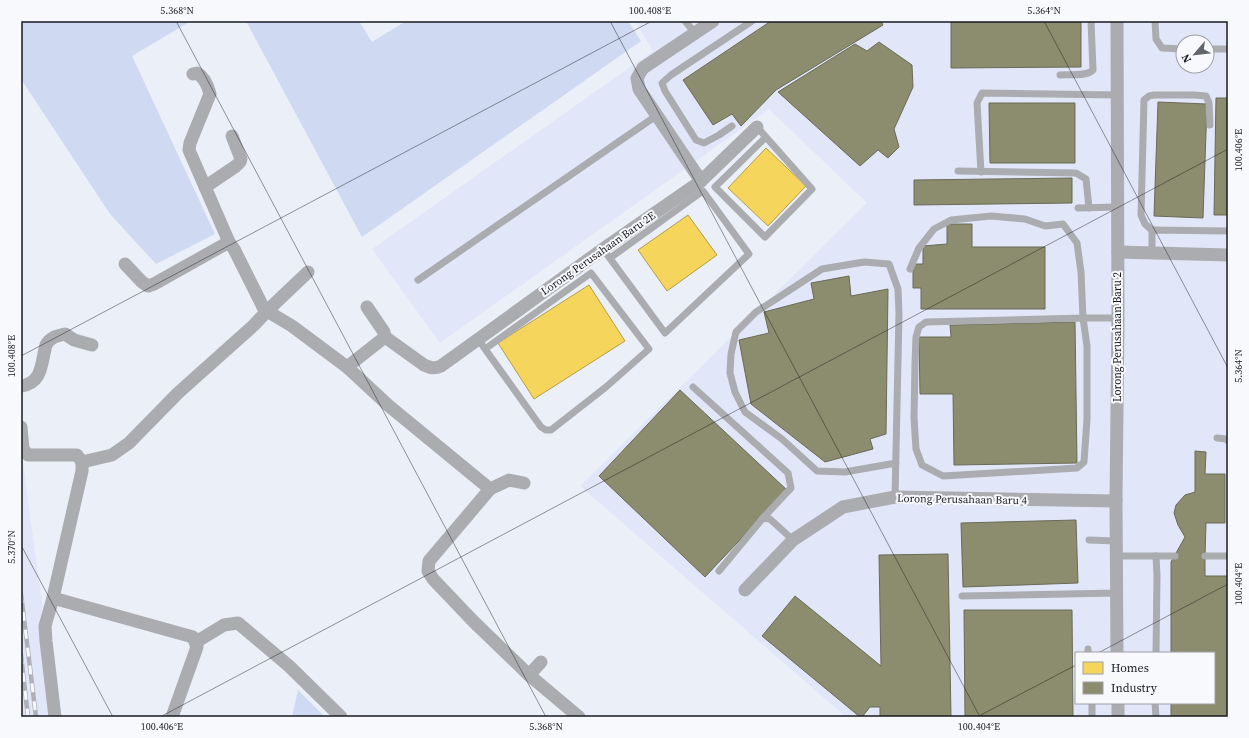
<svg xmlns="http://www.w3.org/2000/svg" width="1249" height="738" viewBox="0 0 1249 738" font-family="'Source Serif 4',serif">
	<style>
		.built { fill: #e1e7f9; fill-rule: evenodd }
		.green { fill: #d0d9f2 }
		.homes { fill: #f6d55c; stroke: #b39d4a }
		.industry { fill: #8c8c6e; stroke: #696a57 }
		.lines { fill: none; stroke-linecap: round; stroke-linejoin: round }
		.service { stroke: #aaacb0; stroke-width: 7 }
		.minor { stroke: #aaacb0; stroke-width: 13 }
		.rail-casing { stroke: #afb0b6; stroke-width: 4.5 }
		.rail { stroke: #f8f9fd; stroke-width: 3; stroke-dasharray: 9; stroke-linecap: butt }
		.ticks { fill: none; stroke: #181a20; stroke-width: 1; stroke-opacity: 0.45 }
		.labels { text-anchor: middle; stroke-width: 4; stroke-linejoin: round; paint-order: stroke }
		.street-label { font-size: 11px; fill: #181a20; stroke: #f8f9fd }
		.neatline { fill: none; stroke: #181a20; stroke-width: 1.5 }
		.ticks-label { font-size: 10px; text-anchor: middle; fill: #181a20 }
	</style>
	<rect width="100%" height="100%" fill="#ebeff8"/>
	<g class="built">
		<path d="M635 21H1228V717H846L580 486 867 203 769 109 440 343 372 249 653 51ZM1183 42H1207V66H1183ZM1076 653H1214V703H1076Z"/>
		<polygon points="21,448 45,626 54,717 21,717"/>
	</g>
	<g class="green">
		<polygon points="21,21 191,21 132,56 215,234 156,264 110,214 21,79"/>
		<polygon points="246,21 359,21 372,42 406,21 628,21 641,41 362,237"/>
		<polygon points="298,690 325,717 292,717"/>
	</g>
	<g class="homes">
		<polygon points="766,148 806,186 768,226 728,188"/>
		<polygon points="688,215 717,255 667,291 638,250"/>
		<polygon points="589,285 625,341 534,399 498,343"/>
	</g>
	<g class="industry">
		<polygon points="771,21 881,21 883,25 776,90 741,126 732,114 713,125 683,80"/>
		<polygon points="951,21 1081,21 1081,67 951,68"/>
		<polygon points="879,42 912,65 913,87 894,129 899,147 888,158 878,150 860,166 778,92 855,44 867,51"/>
		<polygon points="1216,98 1228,98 1228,215 1214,215"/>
		<polygon points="1158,102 1207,104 1203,218 1154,216"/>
		<polygon points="989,103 1075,103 1075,163 990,163"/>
		<polygon points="1072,178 1072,203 914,205 914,180"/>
		<polygon points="947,224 972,224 972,247 1045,247 1045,309 921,309 921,288 913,288 913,264 923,264 923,246 947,244"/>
		<polygon points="849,276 851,296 888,289 886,434 870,439 873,449 825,462 751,404 739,340 769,333 764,312 814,299 811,283"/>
		<polygon points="1075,322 1077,463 954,465 953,394 920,394 919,337 951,337 950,325"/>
		<polygon points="680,390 787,490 705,577 599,476"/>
		<polygon points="1195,451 1206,452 1205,474 1225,474 1225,523 1206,523 1205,556 1205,576 1228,576 1228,717 1171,717 1171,703 1214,703 1214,653 1171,653 1171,562 1185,537 1178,525 1174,513 1176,505 1185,495 1195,492"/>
		<polygon points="1076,520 1078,583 963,587 961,523"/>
		<polygon points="948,554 951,717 880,717 880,707 870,707 862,717 860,717 762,636 795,596 881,666 879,555"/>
		<polygon points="964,610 1072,610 1073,717 965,717"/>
	</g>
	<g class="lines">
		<g class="service">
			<polyline points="685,21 695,33"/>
			<polyline points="1155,21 1156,39 1162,48 1183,49"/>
			<polyline points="1207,49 1228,49"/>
			<path d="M1060 75C1070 74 1086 77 1093 70L1091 21"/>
			<polyline points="732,126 719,135 704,143 696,140 665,91 662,83 671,75 752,21"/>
			<polyline points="757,127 812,189 765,237 715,187 766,137"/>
			<polyline points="958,171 1076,173 1086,179 1089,208"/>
			<polyline points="981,172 977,103 982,93 1117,95"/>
			<polyline points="1078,208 1117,207"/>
			<polyline points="1152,230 1145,224 1141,215 1144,100 1149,96 1154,95 1194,95 1206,96 1209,103 1210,125"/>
			<polyline points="603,249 665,333 749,254 703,191 610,258"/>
			<polyline points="1152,253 1152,230 1228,231"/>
			<polyline points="910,269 919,248 934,229 951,220 991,216 1025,219 1045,226 1063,224 1077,243 1081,272 1083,318 1087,346 1087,419 1084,462 1077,468 943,476 922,465 916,449 914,418 915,363 916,337 919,327 926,322 1083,318 1118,318"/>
			<polyline points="418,280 656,116"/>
			<polyline points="478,339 485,349 541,427 546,430 551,430 606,387 649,349 591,273 485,349"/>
			<polyline points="693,387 788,473 791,488 763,518"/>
			<polyline points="1217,438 1226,439 1228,441"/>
			<polyline points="895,497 899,314 898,289 889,264 864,262 822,269 756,312 736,332 731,354 730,373 735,392 745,412 782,439 817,471 845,472 896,463"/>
			<polyline points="1089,540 1116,541"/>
			<polyline points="1116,556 1175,556"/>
			<polyline points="1205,556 1228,556"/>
			<polyline points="719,571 763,518 770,519 793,540"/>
			<polyline points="962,596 1117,593"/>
			<polyline points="1088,649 1088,653"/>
			<polyline points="1156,653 1157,576 1156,556"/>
			<polyline points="1092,703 1092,717"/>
			<polyline points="1155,703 1156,717"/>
		</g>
		<g class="minor">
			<polyline points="1117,21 1118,318 1116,501 1117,653"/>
			<path d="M193 74 197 73C204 77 208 86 210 94L190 143 189 150 229 242 234 249 263 307 267 311 292 326 347 367 389 406 490 489"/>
			<polyline points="701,181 639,89 637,78 643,68 713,21"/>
			<polyline points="205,187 236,166 240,162 241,159 232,136"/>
			<polyline points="1118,252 1228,255"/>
			<polyline points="125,264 142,282 148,286 154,284 229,242"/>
			<path d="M367 307 384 332 385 337 424 365C431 368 434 369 441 366L603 249 701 181 757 127"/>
			<polyline points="347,367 385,337"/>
			<path d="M21 386C43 383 41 363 46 345 50 337 57 336 65 334L74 340 92 345"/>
			<polyline points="21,427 23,449 28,455 77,455 82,462 82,471 53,598 45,626 46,641 55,717"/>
			<polyline points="82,462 112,455 129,443 178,393 254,325 267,311 308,272"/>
			<polyline points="524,483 509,480 490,489 429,561 428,571 433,579 473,621 529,675 579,717"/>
			<polyline points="745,590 793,540 843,507 895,497 1116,501"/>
			<polyline points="53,598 193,637 197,647 172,717"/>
			<polyline points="196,642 224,625 238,623 289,666 341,717"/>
			<polyline points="529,675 541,662"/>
			<polyline points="1118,703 1118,717"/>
		</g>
		<g class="rail-casing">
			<g id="rail">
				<polyline points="21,594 36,717"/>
				<polyline points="21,655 28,717"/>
			</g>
		</g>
		<use href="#rail" class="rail"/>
	</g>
	<path class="ticks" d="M176 21 546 717M610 21 980 717M1044 21 1228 368M21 356 652 21M21 545 113 717M1098 653 1228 584M160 717 1228 149M977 717 1076 665"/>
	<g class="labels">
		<g class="street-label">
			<text transform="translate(598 253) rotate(-35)" y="4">Lorong Perusahaan Baru 2E</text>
			<text transform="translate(1117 337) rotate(-90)" y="4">Lorong Perusahaan Baru 2</text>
			<text transform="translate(962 499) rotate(1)" y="4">Lorong Perusahaan Baru 4</text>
		</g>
	</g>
	<rect width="1249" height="738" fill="none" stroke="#f8f9fd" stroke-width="44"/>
	<rect x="1075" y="652" width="140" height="52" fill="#f8f9fd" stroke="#9ea0a5"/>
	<rect x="1083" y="662" width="20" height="12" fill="#f6d55c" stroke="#9ea0a5"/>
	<text x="1111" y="672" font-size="12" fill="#181a20">Homes</text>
	<rect x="1083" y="682" width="20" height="12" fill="#8c8c6e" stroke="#9ea0a5"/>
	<text x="1111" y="692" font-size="12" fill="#181a20">Industry</text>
	<g transform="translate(1195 54) rotate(242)"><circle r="19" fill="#f8f9fd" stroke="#9ea0a5"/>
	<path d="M0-3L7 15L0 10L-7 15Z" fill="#62656c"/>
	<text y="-6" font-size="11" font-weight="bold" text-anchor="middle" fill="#181a20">N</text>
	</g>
	<rect x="22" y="22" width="1205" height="694" class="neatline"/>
	<g class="ticks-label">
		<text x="177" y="14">5.368°N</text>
		<text x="650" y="14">100.408°E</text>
		<text x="1044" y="14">5.364°N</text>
		<text transform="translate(1238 150) rotate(-90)" y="4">100.406°E</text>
		<text transform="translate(11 356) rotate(-90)" y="4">100.408°E</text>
		<text transform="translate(1238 366) rotate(-90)" y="4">5.364°N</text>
		<text transform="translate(11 547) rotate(-90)" y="4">5.370°N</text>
		<text transform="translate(1238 584) rotate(-90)" y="4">100.404°E</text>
		<text x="162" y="730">100.406°E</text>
		<text x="546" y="730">5.368°N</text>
		<text x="979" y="730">100.404°E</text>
	</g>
</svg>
